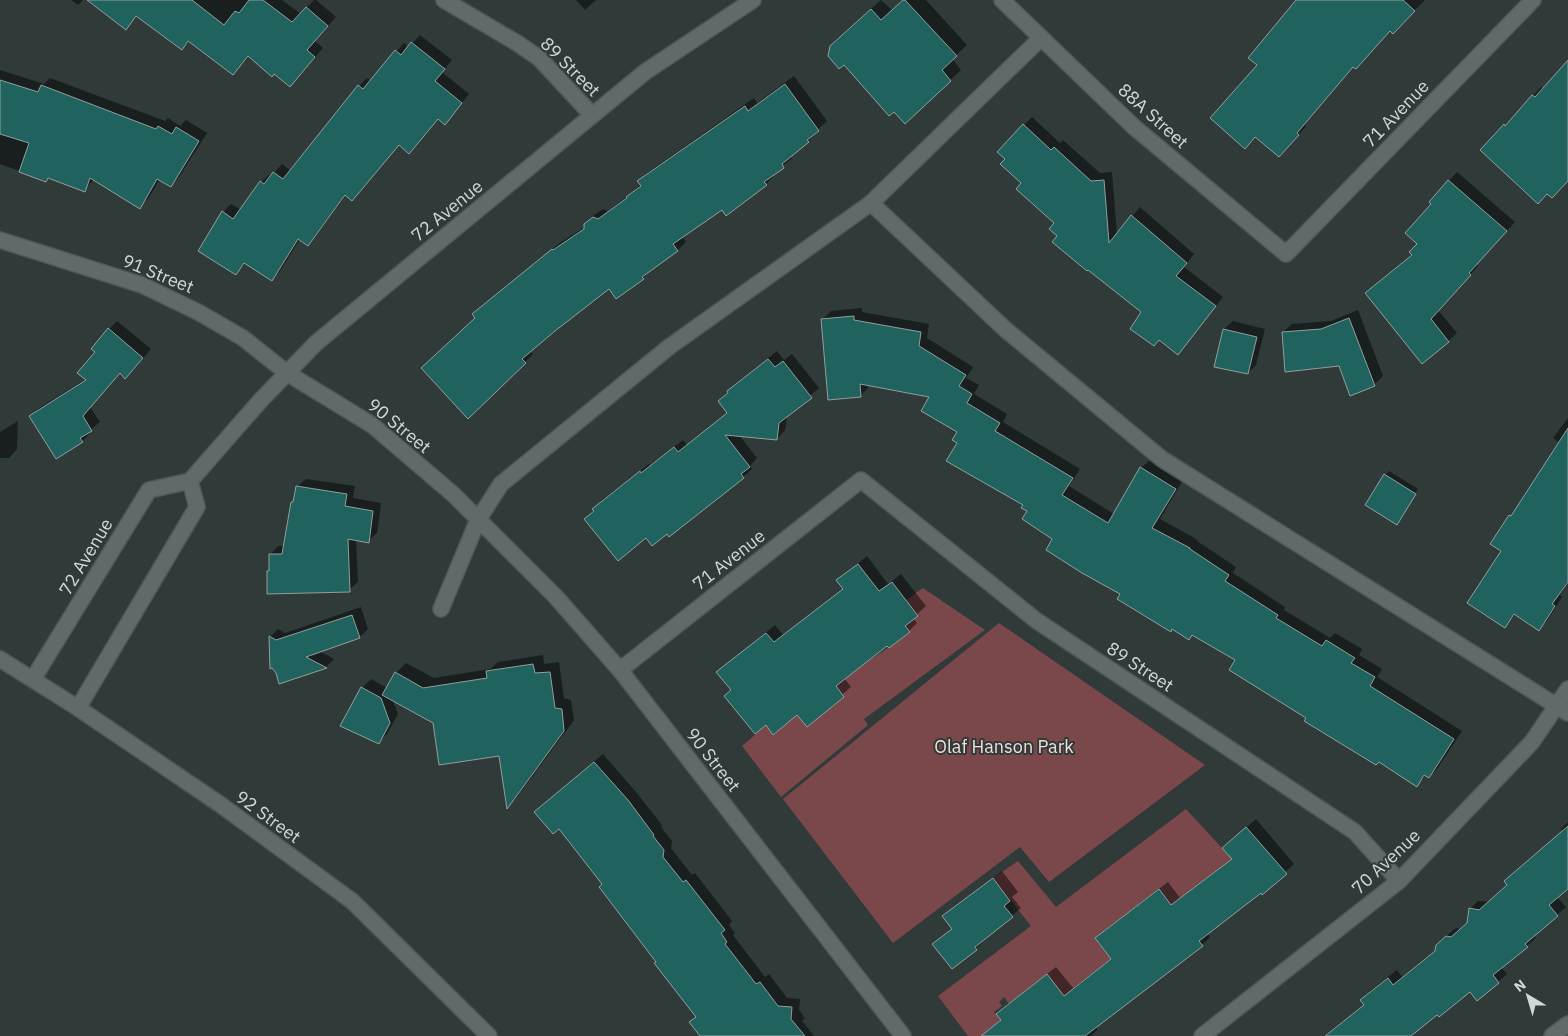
<svg xmlns="http://www.w3.org/2000/svg" width="1568" height="1036" viewBox="0 0 1568 1036" font-family="'IBM Plex Sans',sans-serif">
	<style>
		.green { fill: #7a484b }
		.shadow { fill: #0007 }
		.building { fill: #1f625e; stroke: #929f9e }
		.lines { fill: none; stroke-linecap: round; stroke-linejoin: round }
		.lane-casing { stroke: #4f5858; stroke-width: 18 }
		.street-casing { stroke: #4f5858; stroke-width: 18 }
		.secondary-casing { stroke: #4f5858; stroke-width: 18 }
		.lane { stroke: #5f6b6a; stroke-width: 15 }
		.street { stroke: #5f6b6a; stroke-width: 15 }
		.secondary { stroke: #5f6b6a; stroke-width: 15 }
		.labels { text-anchor: middle; stroke-width: 4; stroke-linejoin: round; paint-order: stroke }
		.street-label { font-size: 18px; fill: #d1d8d7; stroke: #303a39 }
		.park-label { font-size: 18px; fill: #f2dddd; stroke: #303a39 }
	</style>
	<rect width="100%" height="100%" fill="#303a39"/>
	<g class="green">
		<path d="M923 588 985 630 864 719 868 725 781 797 742 746 766 725 774 735 785 725 778 717 844 697 836 687C858 665 886 651 910 632L905 626 918 615 906 600Z"/>
		<polygon points="999,623 1205,765 1049,882 1020,847 893,943 783,799"/>
		<polygon points="1186,809 1233,860 1188,927 1158,889 1131,910 1146,948 1122,917 1095,938 1106,953 1111,950 1115,956 1073,989 1075,1009 1047,975 1034,1036 1004,997 999,1002 1002,1006 994,1012 1001,1020 993,1036 968,1036 938,996 1031,926 993,878 1018,861 1056,907"/>
	</g>
	<g class="shadow">
		<polygon points="71,0 83,0 78,5"/>
		<polygon points="89,0 282,0 301,14 314,0 316,0 336,17 315,41 323,48 298,77 249,56 233,74 190,40 182,48 138,15 126,28"/>
		<polygon points="576,0 596,0 585,10"/>
		<polygon points="881,0 892,10 904,0 926,0 967,45 952,59 961,70 905,122 842,35"/>
		<polygon points="1298,0 1425,0 1393,32 1391,30 1354,66 1304,124 1306,126 1288,147 1259,65"/>
		<polygon points="420,35 452,60 442,72 469,94 445,123 439,118 409,152 399,144 346,195 316,236 308,244 300,239 280,271 272,279 246,263 236,273 223,212 231,204 241,210 261,182 270,174 272,175 282,164 291,171 359,86 367,78 371,81 404,43 409,47"/>
		<polygon points="1568,62 1568,171 1482,150 1533,96 1541,87 1543,89"/>
		<polygon points="0,70 44,84 50,78 165,121 168,118 180,126 186,120 207,133 179,177 171,186 160,179 148,199 139,207 94,179 84,191 49,177 46,180 0,164"/>
		<polygon points="794,76 827,121 816,131 817,133 790,156 792,158 773,174 774,176 766,184 722,208 682,236 686,242 678,250 651,269 643,278 609,287 530,351 533,354 468,417 477,317 482,306 561,242 585,227 585,224 594,215 603,209 608,211 628,196 641,184 639,181 647,173 754,98 757,103"/>
		<polygon points="1032,117 1060,143 1063,140 1100,173 1112,172 1117,235 1140,207 1194,254 1184,267 1223,297 1178,353 1143,312 1088,269 1059,236 1056,223 1023,183 1006,159 1024,125"/>
		<polygon points="1457,172 1515,222 1476,264 1478,266 1438,310 1457,333 1448,341 1367,293 1413,254 1419,244 1432,204 1430,202"/>
		<polygon points="862,308 862,312 929,324 927,338 973,367 966,378 979,385 974,394 1007,414 1003,422 1080,469 1069,486 1114,514 1141,468 1150,460 1183,480 1160,519 1198,540 1197,541 1236,567 1233,573 1285,607 1284,610 1330,638 1335,633 1362,649 1359,655 1382,669 1377,677 1462,731 1437,769 1429,777 1426,775 1417,785 1308,718 1237,660 1121,594 1054,538 1029,511 1025,504 958,443 958,432 931,396 868,384 868,388 860,396 823,319 831,311"/>
		<polygon points="1358,310 1383,376 1374,385 1283,332 1292,324 1331,321"/>
		<polygon points="117,321 151,349 134,369 120,372 90,407 100,422 89,431 90,433 82,442 31,416 39,408 86,379 96,352 109,329"/>
		<polygon points="1233,321 1265,329 1256,365 1248,373 1224,329"/>
		<polygon points="777,351 784,360 792,354 819,388 787,415 785,430 777,439 739,435 757,458 750,466 752,469 743,477 669,535 667,533 646,537 586,519 602,500 649,464 650,465 683,440 687,445 728,412 719,401 737,383"/>
		<polygon points="1568,418 1568,583 1560,595 1562,597 1547,621 1539,629 1516,614 1505,626 1502,551 1492,544 1560,443 1553,438"/>
		<polygon points="18,421 17,449 9,458 0,458 0,432"/>
		<polygon points="1389,471 1418,489 1400,519 1385,475"/>
		<polygon points="306,479 355,486 353,498 381,503 377,533 368,541 356,539 358,582 349,590 268,571 270,569 270,555 278,546 285,546 297,487"/>
		<polygon points="867,556 888,584 901,574 926,606 913,618 917,623 909,631 887,644 844,678 851,687 807,725 798,713 766,723 732,690 718,672 775,625 783,635 844,588 838,580"/>
		<polygon points="361,607 368,629 360,637 319,651 334,659 326,667 280,683 270,637 278,629 285,633"/>
		<polygon points="543,655 544,664 559,662 564,698 571,700 574,720 517,797 508,806 501,755 434,723 393,700 398,714 387,734 378,743 342,725 362,688 371,679 387,688 396,673 406,663 434,678 490,669 498,662"/>
		<polygon points="603,754 636,792 662,825 661,827 672,841 671,848 692,875 695,873 732,921 729,925 735,933 733,935 765,977 769,974 787,998 800,999 799,1010 805,1018 802,1021 814,1036 702,1036 691,1022 697,1016 604,884 544,804"/>
		<polygon points="1256,819 1294,864 1262,893 1261,891 1207,933 1210,937 1202,945 1097,1025 1097,1030 1091,1036 995,1036 990,1030 1002,1019 998,1014 1006,1006 1056,967 1073,988 1112,958 1096,939 1105,930 1168,882 1180,898 1233,858 1224,848"/>
		<polygon points="1568,822 1568,888 1557,897 1566,907 1534,935 1536,938 1527,946 1501,967 1507,974 1498,982 1477,999 1471,991 1409,1036 1324,1036 1365,1004 1362,1000 1370,991 1397,970 1402,977 1437,949 1446,936 1456,928 1460,929 1468,922 1470,909 1478,901 1489,902 1508,885 1563,831 1561,829"/>
		<polygon points="1002,871 1018,892 1012,897 1021,908 983,939 984,940 976,949 934,944 953,928 944,916 952,908"/>
	</g>
	<g class="building">
		<polygon points="87,0 192,0 224,25 235,11 239,13 249,0 263,0 292,22 306,7 328,26 307,50 315,57 290,87 274,74 272,77 248,56 233,75 188,41 182,50 136,16 126,30"/>
		<polygon points="903,0 905,0 957,56 942,70 951,81 905,124 894,112 889,116 844,65 839,69 828,56 830,46 871,9 881,20"/>
		<polygon points="1296,0 1403,0 1415,11 1393,34 1390,31 1356,69 1353,67 1297,133 1299,135 1279,157 1255,137 1245,149 1210,118 1257,65 1248,58"/>
		<polygon points="411,42 445,69 435,81 462,103 445,125 438,119 409,154 399,145 352,201 345,195 308,246 298,239 272,281 244,263 236,275 198,251 222,211 233,219 260,181 264,184 273,172 283,179 358,85 363,89 395,50 401,55"/>
		<polygon points="1568,60 1568,181 1552,198 1547,194 1538,204 1480,150 1504,124 1505,126 1532,95 1535,97"/>
		<polygon points="0,80 38,92 41,85 156,129 158,126 172,134 176,127 199,141 171,187 157,179 140,209 90,178 85,192 48,178 46,182 19,172 29,143 0,134"/>
		<polygon points="785,84 819,131 807,140 809,142 782,164 784,168 764,182 767,185 726,216 722,210 673,244 678,251 642,277 644,279 616,299 609,289 555,331 522,359 526,363 468,419 421,368 475,318 472,314 552,249 553,250 584,229 584,224 593,217 598,219 627,198 626,197 641,186 637,181 745,106 748,111"/>
		<polygon points="1023,124 1051,150 1054,147 1091,181 1104,180 1109,243 1131,215 1187,263 1176,276 1216,306 1178,355 1159,340 1154,346 1130,329 1141,312 1088,270 1087,271 1052,242 1057,236 1049,229 1054,223 1016,189 1021,183 1000,164 1005,159 997,152"/>
		<polygon points="1448,180 1507,231 1469,273 1471,275 1431,319 1449,342 1422,364 1365,293 1412,255 1409,252 1417,244 1405,233 1431,204 1429,202"/>
		<polygon points="854,316 854,320 921,332 919,346 966,375 959,386 972,394 967,403 1000,423 995,431 1073,478 1062,495 1108,523 1140,467 1176,489 1152,528 1190,548 1190,549 1229,575 1225,581 1278,615 1276,618 1322,646 1326,640 1355,658 1351,663 1375,677 1370,686 1454,739 1429,778 1424,775 1417,787 1379,762 1376,765 1304,721 1306,718 1229,670 1235,660 1192,635 1189,640 1172,629 1171,632 1117,599 1120,594 1082,573 1046,550 1052,539 1022,519 1027,511 1021,508 1023,505 946,461 957,443 952,440 957,432 921,411 929,397 860,384 861,397 828,400 821,319"/>
		<polygon points="1349,318 1375,386 1350,396 1339,366 1285,372 1282,332 1321,329"/>
		<polygon points="108,328 143,358 125,379 120,373 83,416 92,431 80,438 83,442 56,459 29,416 86,380 77,373 95,352 91,349"/>
		<polygon points="1223,329 1257,337 1248,374 1214,367"/>
		<polygon points="768,359 775,367 783,361 812,398 779,423 777,440 725,435 750,467 741,474 744,478 669,537 667,534 652,546 646,538 618,561 584,519 594,511 592,509 640,471 641,473 674,447 678,452 727,413 718,401 728,393 727,391"/>
		<polygon points="1568,428 1568,582 1552,604 1555,606 1539,631 1514,614 1505,628 1467,603 1501,551 1490,544 1509,515 1511,516"/>
		<polygon points="1384,474 1416,494 1397,525 1365,505"/>
		<polygon points="296,486 347,494 345,506 373,511 369,543 348,539 350,592 267,594 267,571 269,571 269,554 282,554 291,502 293,502"/>
		<polygon points="858,564 879,591 892,582 918,616 905,626 910,632 889,648 887,646 836,686 844,697 807,727 797,715 773,735 766,725 755,734 724,696 731,690 716,672 766,633 774,642 843,589 836,580"/>
		<polygon points="352,615 360,638 306,657 327,668 279,684 276,673 272,668 270,669 269,636 276,640"/>
		<polygon points="533,664 535,673 550,672 555,708 562,709 564,731 507,809 499,756 439,765 433,723 382,695 395,672 423,688 487,678 486,671"/>
		<polygon points="361,687 381,698 390,723 379,744 340,726"/>
		<polygon points="594,762 628,800 654,835 653,836 664,850 663,857 683,882 686,880 725,930 721,933 727,942 725,944 756,984 760,982 778,1006 792,1007 791,1019 805,1036 700,1036 689,1022 696,1017 654,963 656,962 599,887 602,884 559,829 553,834 534,812"/>
		<polygon points="1568,826 1568,889 1549,905 1558,916 1525,944 1528,947 1493,975 1499,983 1477,1001 1470,992 1439,1017 1437,1015 1411,1036 1325,1036 1364,1005 1360,1000 1388,978 1393,985 1435,951 1436,945 1446,936 1451,937 1467,923 1469,908 1479,910 1507,885 1504,881"/>
		<polygon points="1246,827 1287,874 1262,895 1261,893 1199,941 1203,946 1085,1036 981,1036 1001,1020 996,1014 1047,974 1064,996 1111,959 1095,938 1159,889 1171,905 1232,859 1222,848"/>
		<polygon points="993,878 1010,901 1004,906 1013,917 975,947 977,950 952,969 932,944 952,929 942,916"/>
	</g>
	<g class="lines">
		<g class="lane-casing">
			<g id="lane">
				<polyline points="1041,38 871,203 1006,330 1162,459 1568,713"/>
				<polyline points="478,520 501,484 669,347 871,203"/>
				<polyline points="1552,1036 1568,1024"/>
			</g>
		</g>
		<g class="street-casing">
			<g id="street">
				<polyline points="444,0 517,43 539,58 592,115"/>
				<polyline points="1002,0 1134,127 1286,254 1533,0"/>
				<polyline points="0,240 142,285 198,312 243,338 287,373"/>
				<polyline points="441,609 478,520"/>
				<polyline points="620,670 861,480 1037,621 1355,832 1399,881"/>
				<polyline points="1202,1036 1399,881 1532,742 1568,689"/>
			</g>
		</g>
		<g class="secondary-casing">
			<g id="secondary">
				<polyline points="287,373 372,425 454,495 556,597 620,670 903,1036"/>
				<polyline points="0,659 78,708 221,805 352,901 489,1036"/>
				<polyline points="33,679 149,490 190,481 261,400 316,343 645,72 753,0"/>
				<polyline points="78,708 197,507 190,481"/>
			</g>
		</g>
		<use href="#lane" class="lane"/>
		<use href="#street" class="street"/>
		<use href="#secondary" class="secondary"/>
	</g>
	<g class="labels">
		<g class="street-label">
			<text transform="translate(570 67) rotate(45)" y="6">89 Street</text>
			<text transform="translate(1396 114) rotate(-46)" y="6">71 Avenue</text>
			<text transform="translate(1153 116) rotate(42)" y="6">88A Street</text>
			<text transform="translate(447 211) rotate(-39)" y="6">72 Avenue</text>
			<text transform="translate(158 274) rotate(22)" y="6">91 Street</text>
			<text transform="translate(399 426) rotate(39)" y="6">90 Street</text>
			<text transform="translate(86 557) rotate(-59)" y="6">72 Avenue</text>
			<text transform="translate(729 560) rotate(-38)" y="6">71 Avenue</text>
			<text transform="translate(1140 667) rotate(33)" y="6">89 Street</text>
			<text transform="translate(713 760) rotate(52)" y="6">90 Street</text>
			<text transform="translate(268 817) rotate(36)" y="6">92 Street</text>
			<text transform="translate(1386 862) rotate(-43)" y="6">70 Avenue</text>
		</g>
		<g class="park-label">
			<text x="1004" y="753">Olaf Hanson Park</text>
		</g>
	</g>
	<g transform="translate(1528 996) rotate(322)" stroke="#303a39" stroke-width="4" paint-order="stroke">
	<path d="M0-4L9 19L0 12L-9 19Z" fill="#d1d8d7"/>
	<text y="-8" font-size="14" font-weight="bold" text-anchor="middle" fill="#d1d8d7">N</text>
	</g>
</svg>
